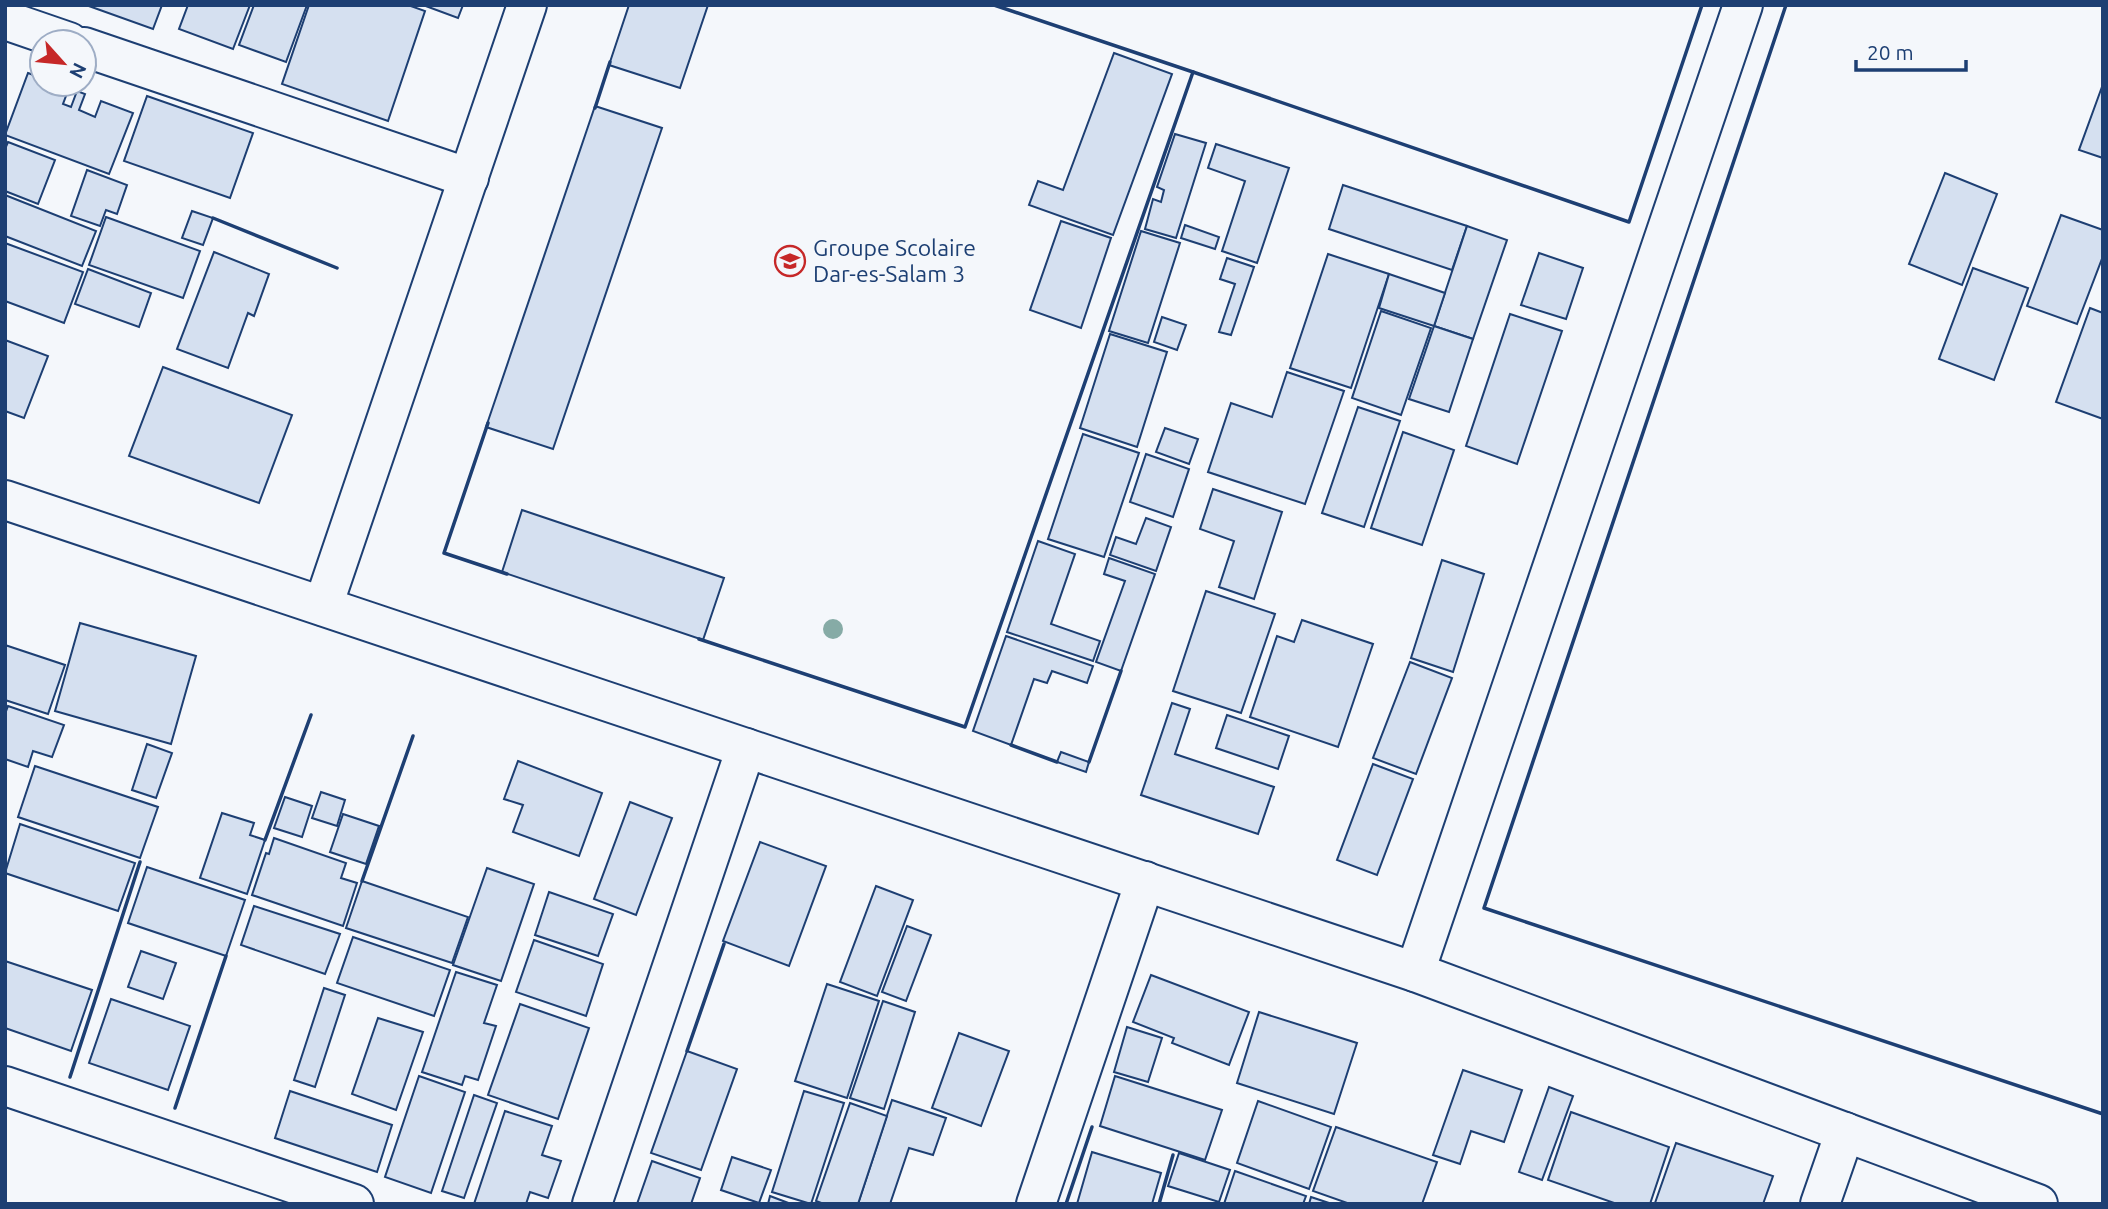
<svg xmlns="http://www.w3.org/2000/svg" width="2108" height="1209" viewBox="0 0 2108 1209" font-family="Ubuntu,sans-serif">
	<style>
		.building { fill: #d5e0f0; stroke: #1d3f73; stroke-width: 2 }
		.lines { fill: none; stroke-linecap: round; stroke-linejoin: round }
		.minor-casing { stroke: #1d3f73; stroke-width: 42 }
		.minor { stroke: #f4f7fb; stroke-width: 38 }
		.wall { stroke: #1d3f73; stroke-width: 3.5 }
		.tree { fill: #86aba6 }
		.labels { text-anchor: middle; stroke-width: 5; stroke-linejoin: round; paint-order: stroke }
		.poi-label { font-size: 23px; fill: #1d3f73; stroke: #f4f7fb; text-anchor: start }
	</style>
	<rect width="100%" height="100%" fill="#f4f7fb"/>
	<g class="building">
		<polygon points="86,5 162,5 153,29"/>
		<polygon points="188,5 250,5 233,49 179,29"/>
		<polygon points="254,5 307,5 286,62 239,45"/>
		<polygon points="309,5 408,5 425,11 388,121 282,84"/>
		<polygon points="423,5 463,5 458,18"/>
		<polygon points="629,5 708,5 680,88 609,65"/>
		<polygon points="1114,53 1172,74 1113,235 1029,205 1038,181 1063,190"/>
		<polygon points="28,73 42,78 42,84 58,84 69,88 63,104 71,107 77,91 85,94 79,110 95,117 101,101 133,113 109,174 5,135"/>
		<polygon points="2103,84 2103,158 2079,150"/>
		<polygon points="147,96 253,133 230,198 124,161"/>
		<polygon points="595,106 662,128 553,449 486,427"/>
		<polygon points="1175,134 1206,143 1176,238 1145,229 1153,199 1161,202 1164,190 1157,187"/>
		<polygon points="8,142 55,160 38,204 5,191 5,149"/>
		<polygon points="1216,144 1289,168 1257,263 1222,251 1245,181 1208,168"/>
		<polygon points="87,170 127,185 117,214 106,210 100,226 71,216"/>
		<polygon points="1945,173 1997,194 1962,285 1909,264"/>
		<polygon points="1343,185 1467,226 1452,270 1329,229"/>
		<polygon points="5,195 96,231 82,266 5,236"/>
		<polygon points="192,211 213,218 203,245 182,238"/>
		<polygon points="2061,215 2103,230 2103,256 2077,324 2027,306"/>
		<polygon points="106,217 200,251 183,298 89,265"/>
		<polygon points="1061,221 1111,238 1081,328 1030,310"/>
		<polygon points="1185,225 1219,237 1215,249 1181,238"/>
		<polygon points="1467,226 1507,240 1473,339 1434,326"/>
		<polygon points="1141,231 1180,243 1148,343 1109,331"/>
		<polygon points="5,243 83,272 64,323 5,301"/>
		<polygon points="214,252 269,274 254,316 248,313 228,368 177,349"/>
		<polygon points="1539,253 1583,268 1566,319 1521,305"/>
		<polygon points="1328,254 1389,274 1351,388 1290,368"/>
		<polygon points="1227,258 1254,267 1231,335 1219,332 1235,284 1220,279"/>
		<polygon points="1973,268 2028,288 1994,380 1939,359"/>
		<polygon points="88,269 151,293 139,327 75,304"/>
		<polygon points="1389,274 1445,293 1434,326 1379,308"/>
		<polygon points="2090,308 2103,313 2103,419 2056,402"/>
		<polygon points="1381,311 1431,328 1401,415 1352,398"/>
		<polygon points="1510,314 1562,331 1517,464 1466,446"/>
		<polygon points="1162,317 1186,325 1177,350 1154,342"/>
		<polygon points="1434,326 1473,339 1449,412 1409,399"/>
		<polygon points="1110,334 1167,352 1137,447 1080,428"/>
		<polygon points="5,340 48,356 24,418 5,411"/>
		<polygon points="163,367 292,415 259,503 129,456"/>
		<polygon points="1287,372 1344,391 1305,504 1208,472 1231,403 1272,417"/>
		<polygon points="1358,407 1400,421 1364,527 1322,513"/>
		<polygon points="1165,428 1198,439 1189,464 1156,452"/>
		<polygon points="1403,432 1454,450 1422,545 1371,528"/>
		<polygon points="1083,434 1139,453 1104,557 1048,539"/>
		<polygon points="1146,454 1189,469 1173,517 1130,502"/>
		<polygon points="1213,489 1282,512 1254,599 1219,587 1234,541 1200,529"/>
		<polygon points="522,510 724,578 703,640 502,572"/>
		<polygon points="1146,518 1171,527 1156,571 1110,555 1116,537 1136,544"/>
		<polygon points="1038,541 1075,554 1051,624 1100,641 1093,661 1007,632"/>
		<polygon points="1109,558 1155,574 1121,671 1096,662 1125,581 1104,574"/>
		<polygon points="1442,560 1484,574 1453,672 1411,658"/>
		<polygon points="1206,591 1275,614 1241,713 1173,691"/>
		<polygon points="1302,620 1373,644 1338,747 1250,717 1277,636 1294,642"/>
		<polygon points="80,623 196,656 171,744 55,711"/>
		<polygon points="1006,636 1093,666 1087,683 1052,671 1047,683 1034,679 1011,745 973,731"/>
		<polygon points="5,645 65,665 48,714 5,700"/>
		<polygon points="1410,662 1452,678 1416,774 1373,758"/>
		<polygon points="1172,703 1190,709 1175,754 1274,787 1258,834 1141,795"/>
		<polygon points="8,706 64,725 52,757 33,751 28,767 5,759 5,714"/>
		<polygon points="1227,715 1289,736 1278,769 1216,748"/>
		<polygon points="147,744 172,753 156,798 132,790"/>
		<polygon points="1061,752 1089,762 1086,772 1057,762"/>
		<polygon points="518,761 602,793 579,856 513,832 523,805 504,799"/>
		<polygon points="1373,764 1413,779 1377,875 1337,860"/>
		<polygon points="35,766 158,807 140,858 18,817"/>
		<polygon points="321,792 345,800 337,826 312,818"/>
		<polygon points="285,797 312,806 302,837 274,828"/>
		<polygon points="630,802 672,818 636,915 594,899"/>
		<polygon points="222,813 254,823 250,835 265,840 247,894 200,878"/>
		<polygon points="343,814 379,826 366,864 330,852"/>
		<polygon points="20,824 135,863 118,911 5,873"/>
		<polygon points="274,838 346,863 341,878 357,883 343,926 252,895 266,853 269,854"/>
		<polygon points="760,842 826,866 789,966 723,941"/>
		<polygon points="147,867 245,900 226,956 128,923"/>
		<polygon points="487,868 534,884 501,981 453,965"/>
		<polygon points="362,881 468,917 452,963 346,928"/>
		<polygon points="876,886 913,900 877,996 840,982"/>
		<polygon points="549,892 613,914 598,956 535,935"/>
		<polygon points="254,906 340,934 325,974 241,945"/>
		<polygon points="907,926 931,935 906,1001 882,992"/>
		<polygon points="353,937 450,970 434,1016 337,983"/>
		<polygon points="534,940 603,964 586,1016 516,992"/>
		<polygon points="141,951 176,963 163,999 128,987"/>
		<polygon points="5,961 92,990 71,1051 5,1028"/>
		<polygon points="456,972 497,985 484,1023 496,1026 478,1080 465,1076 462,1085 422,1072"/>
		<polygon points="1151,975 1249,1012 1229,1065 1172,1043 1174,1038 1133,1022"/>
		<polygon points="827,984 879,1001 847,1098 795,1081"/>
		<polygon points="324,988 345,995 315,1087 294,1080"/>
		<polygon points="111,999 190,1026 168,1090 89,1063"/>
		<polygon points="883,1001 915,1012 884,1109 850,1098"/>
		<polygon points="520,1004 589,1028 558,1119 488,1095"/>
		<polygon points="1259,1012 1357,1043 1334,1114 1237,1083"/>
		<polygon points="378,1018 423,1032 396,1110 352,1094"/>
		<polygon points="1127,1027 1162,1038 1148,1082 1114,1072"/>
		<polygon points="959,1033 1009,1051 981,1126 932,1108"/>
		<polygon points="687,1051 737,1069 701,1170 651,1153"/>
		<polygon points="1463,1070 1522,1090 1504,1142 1471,1131 1460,1164 1433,1155"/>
		<polygon points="419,1076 465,1092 431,1193 385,1177"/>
		<polygon points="1115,1076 1222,1110 1205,1160 1100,1126"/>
		<polygon points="1549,1087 1573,1096 1542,1180 1519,1172"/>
		<polygon points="290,1091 392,1125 377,1172 275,1138"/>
		<polygon points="804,1091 844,1103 811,1204 772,1192"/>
		<polygon points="474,1095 497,1103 464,1198 442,1191"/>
		<polygon points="892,1100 946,1118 933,1155 909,1148 890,1204 858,1204"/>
		<polygon points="1258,1101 1331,1127 1309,1189 1237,1163"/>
		<polygon points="850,1103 887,1116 858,1204 824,1204 816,1201"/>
		<polygon points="505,1111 552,1126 542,1155 561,1161 548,1198 530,1192 526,1204 474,1204"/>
		<polygon points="1571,1112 1669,1147 1650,1204 1617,1204 1548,1180"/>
		<polygon points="1336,1127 1437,1162 1422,1204 1350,1204 1313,1191"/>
		<polygon points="1676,1143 1773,1176 1763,1204 1655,1203"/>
		<polygon points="1092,1152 1161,1173 1152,1204 1077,1204"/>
		<polygon points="1179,1153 1230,1170 1219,1202 1168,1186"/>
		<polygon points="732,1157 771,1170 759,1203 721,1190"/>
		<polygon points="652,1161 700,1178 691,1204 637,1204"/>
		<polygon points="1235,1171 1306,1196 1303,1204 1224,1204"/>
		<polygon points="770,1196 791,1204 768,1204"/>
		<polygon points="1311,1197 1332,1204 1309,1204"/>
	</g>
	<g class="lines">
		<g class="minor-casing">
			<g id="minor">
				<polyline points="5,20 69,42"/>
				<polyline points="84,47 469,178"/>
				<polyline points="5,500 1415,972 2038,1204"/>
				<polyline points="323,606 527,5"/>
				<polyline points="1415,972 1743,5"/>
				<polyline points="5,1086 354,1204"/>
				<polyline points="592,1204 746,748"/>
				<polyline points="1036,1204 1145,881"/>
				<polyline points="1820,1204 1845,1132"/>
			</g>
		</g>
		<use href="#minor" class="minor"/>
		<g class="wall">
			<polyline points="1786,5 1484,908 2103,1114"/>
			<polyline points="1193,72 1629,222 1702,5"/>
			<polyline points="595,108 610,62"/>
			<polyline points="213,218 337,268"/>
			<polyline points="488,423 444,553 507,574"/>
			<polyline points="699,639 965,727 1193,72 994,5"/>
			<polyline points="1011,745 1057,762"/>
			<polyline points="1089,762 1121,671"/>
			<polyline points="265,840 311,715"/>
			<polyline points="362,881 413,736"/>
			<polyline points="687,1051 724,944"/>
			<polyline points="70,1077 140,862"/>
			<polyline points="175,1108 226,956"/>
			<polyline points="1066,1204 1092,1127"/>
			<polyline points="1159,1204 1173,1155"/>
		</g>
	</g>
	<circle class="tree" cx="833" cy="629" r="10"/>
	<defs>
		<g id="school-ring" transform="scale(1.575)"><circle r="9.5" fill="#f4f7fb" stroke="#c62828" stroke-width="1.5"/><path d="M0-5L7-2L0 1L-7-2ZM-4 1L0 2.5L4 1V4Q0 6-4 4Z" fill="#c62828"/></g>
	</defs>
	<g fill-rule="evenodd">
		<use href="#school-ring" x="790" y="261"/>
	</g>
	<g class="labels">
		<g class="poi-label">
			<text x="813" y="256">Groupe Scolaire<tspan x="813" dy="26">Dar-es-Salam 3</tspan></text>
		</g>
	</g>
	<rect width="2108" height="1209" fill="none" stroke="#1d3f73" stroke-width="14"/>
	<g transform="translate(63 63) rotate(117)"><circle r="33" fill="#f4f7fb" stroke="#9eadc5" stroke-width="2"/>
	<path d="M0-5L12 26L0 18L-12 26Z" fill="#c62828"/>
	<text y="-10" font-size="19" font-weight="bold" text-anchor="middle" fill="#1d3f73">N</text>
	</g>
	<path d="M1856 60v10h110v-10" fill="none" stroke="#1d3f73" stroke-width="3.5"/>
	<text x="1867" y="60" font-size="21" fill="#1d3f73" stroke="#f4f7fb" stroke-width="5" paint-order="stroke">20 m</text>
</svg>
